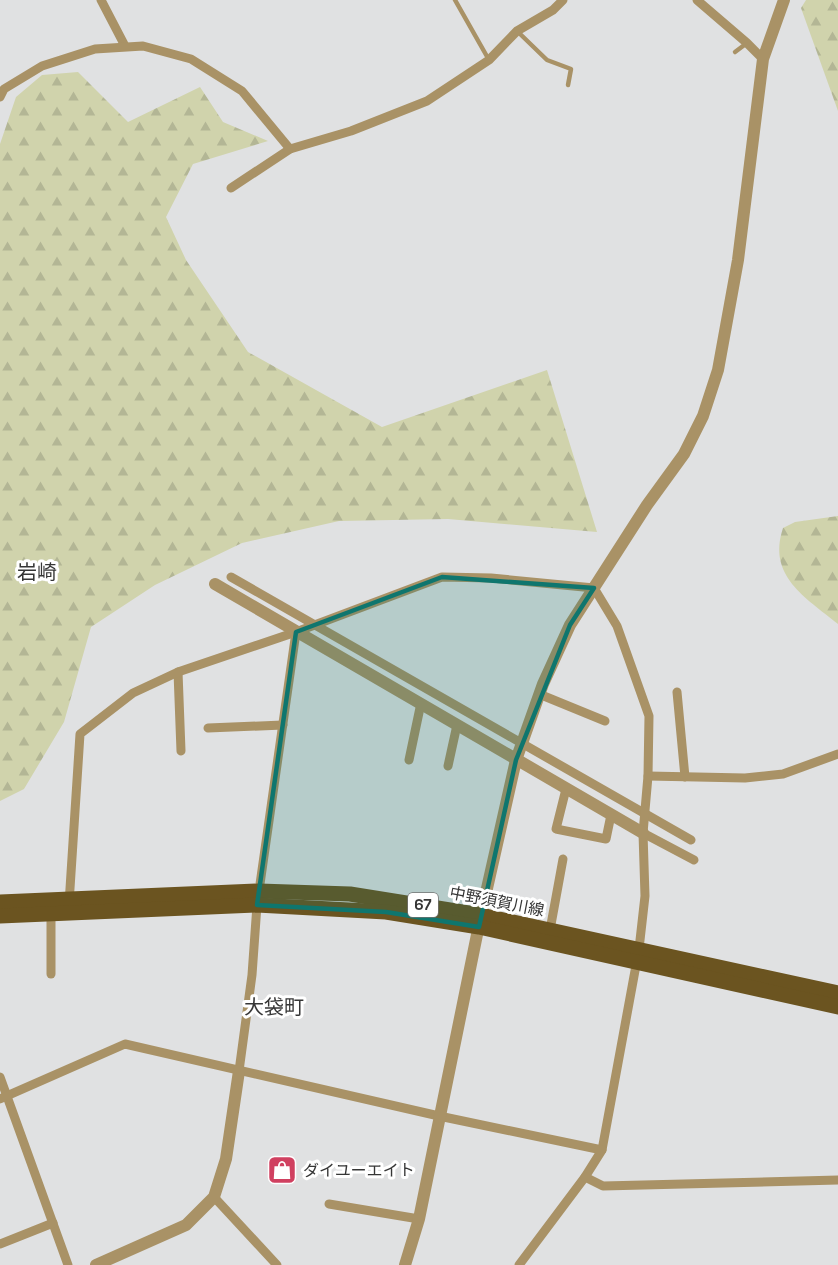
<svg xmlns="http://www.w3.org/2000/svg" width="838" height="1265" viewBox="0 0 838 1265" font-family="'Space Grotesk','Noto Sans JP',sans-serif">
	<style>
		.forest { fill: url(#forest-firs) }
		.lines { fill: none; stroke-linecap: round; stroke-linejoin: round }
		.service { stroke: #a99266; stroke-width: 4.5 }
		.minor { stroke: #a99266; stroke-width: 9 }
		.tertiary { stroke: #a99266; stroke-width: 12 }
		.primary { stroke: #6b5420; stroke-width: 15 }
		.marked { fill: #0f766e; fill-opacity: 0.2; stroke: #0f766e; stroke-width: 4.5; stroke-linejoin: round }
		.labels { text-anchor: middle; stroke-width: 6; stroke-linejoin: round; paint-order: stroke }
		.shield { fill: #fff; stroke: #727272; stroke-width: 1.5 }
		.shield-label { font-size: 15px; font-weight: bold; fill: #363636 }
		.street-label { font-size: 16px; fill: #363636; stroke: #fff }
		.poi-label { font-size: 16px; fill: #363636; stroke: #fff; text-anchor: start }
		.quarter-label { font-size: 20px; fill: #363636; stroke: #fff }
	</style>
	<defs>
		<pattern id="forest-firs" width="22" height="20" patternUnits="userSpaceOnUse" patternTransform="scale(1.5)"><rect width="22" height="20" fill="#d0d3ac"/><path d="M5 1l3.5 6h-7zM16 11l3.5 6h-7z" fill="#b3b695"/></pattern>
	</defs>
	<rect width="100%" height="100%" fill="#e0e1e2"/>
	<g class="forest">
		<polygon points="806,0 838,0 838,111 801,8"/>
		<polygon points="78,72 128,122 200,87 223,122 268,141 193,164 166,217 186,260 248,352 382,427 547,370 597,532 448,519 339,521 242,543 155,585 91,627 64,722 24,789 0,801 0,144 16,97 42,75"/>
		<path d="M838 516V624C805 597 767 576 783 528L795 522Z"/>
	</g>
	<g class="lines">
		<g class="service">
			<polyline points="455,0 489,60"/>
			<polyline points="517,31 547,60 571,69 568,85"/>
			<polyline points="735,52 747,43"/>
		</g>
		<g class="minor">
			<polyline points="101,0 125,46"/>
			<polyline points="697,0 747,43 763,59"/>
			<polyline points="0,97 4,89 42,66 95,49 143,46 191,59 242,91 290,149"/>
			<polyline points="231,188 290,149 351,131 427,101 489,60 517,31 553,10 563,0"/>
			<polyline points="231,577 691,840"/>
			<polyline points="178,672 181,751"/>
			<polyline points="677,692 685,777"/>
			<polyline points="539,694 605,721"/>
			<polyline points="208,728 283,725"/>
			<polyline points="409,760 421,703"/>
			<polyline points="448,766 457,725"/>
			<polyline points="648,776 745,778 783,774 838,754"/>
			<polyline points="566,789 556,829 606,839 611,815"/>
			<polyline points="643,833 694,860"/>
			<polyline points="69,904 80,734 133,693 178,672 296,632 442,577 491,578 594,588 617,626 649,716 648,776 643,833 645,896 639,949 602,1150 585,1177 519,1265"/>
			<polyline points="51,914 51,974"/>
			<polyline points="550,930 563,859"/>
			<polyline points="239,1071 252,975 257,905 296,632"/>
			<polyline points="0,1077 68,1265"/>
			<polyline points="0,1099 125,1044 439,1116 602,1150"/>
			<polyline points="585,1177 603,1186 838,1180"/>
			<polyline points="214,1197 277,1265"/>
			<polyline points="329,1204 419,1219"/>
			<polyline points="0,1244 53,1223"/>
		</g>
		<g class="tertiary">
			<polyline points="215,584 643,833"/>
			<polyline points="96,1265 186,1225 214,1197 226,1159 239,1071"/>
			<polyline points="405,1265 419,1219 481,915 516,760 543,684 570,625 647,505 684,454 703,416 718,370 738,260 763,59 784,0"/>
		</g>
		<g class="primary">
			<polyline points="0,902 259,891 350,894 481,915 838,993"/>
			<polyline points="0,916 257,905 386,912 479,927 838,1007"/>
		</g>
	</g>
	<path class="marked" d="M442 577 594 588 570 625 516 760 479 927 386 912 257 905 296 632Z"/>
	<defs>
		<g id="shop-square" transform="scale(1.5)"><rect x="-9" y="-9" width="18" height="18" rx="4" fill="#d04060" stroke="#fff"/><path d="M-5-2.5h2.3a2.7 3.5 0 0 1 5.4 0H5L5.5 6h-11ZM-1.5-2.5h3a1.5 2.3 0 0 0-3 0Z" fill="#fff"/></g>
	</defs>
	<g fill-rule="evenodd">
		<use href="#shop-square" x="282" y="1170"/>
	</g>
	<g class="labels">
		<rect class="shield" x="408" y="893" width="30" height="24" rx="4.5"/>
		<g class="shield-label">
			<text x="423" y="910">67</text>
		</g>
		<g class="street-label">
			<text transform="translate(497 901) rotate(11)" y="6">中野須賀川線</text>
		</g>
		<g class="poi-label">
			<text x="303" y="1176">ダイユーエイト</text>
		</g>
		<g class="quarter-label">
			<text x="37" y="579">岩崎</text>
			<text x="274" y="1014">大袋町</text>
		</g>
	</g>
</svg>
